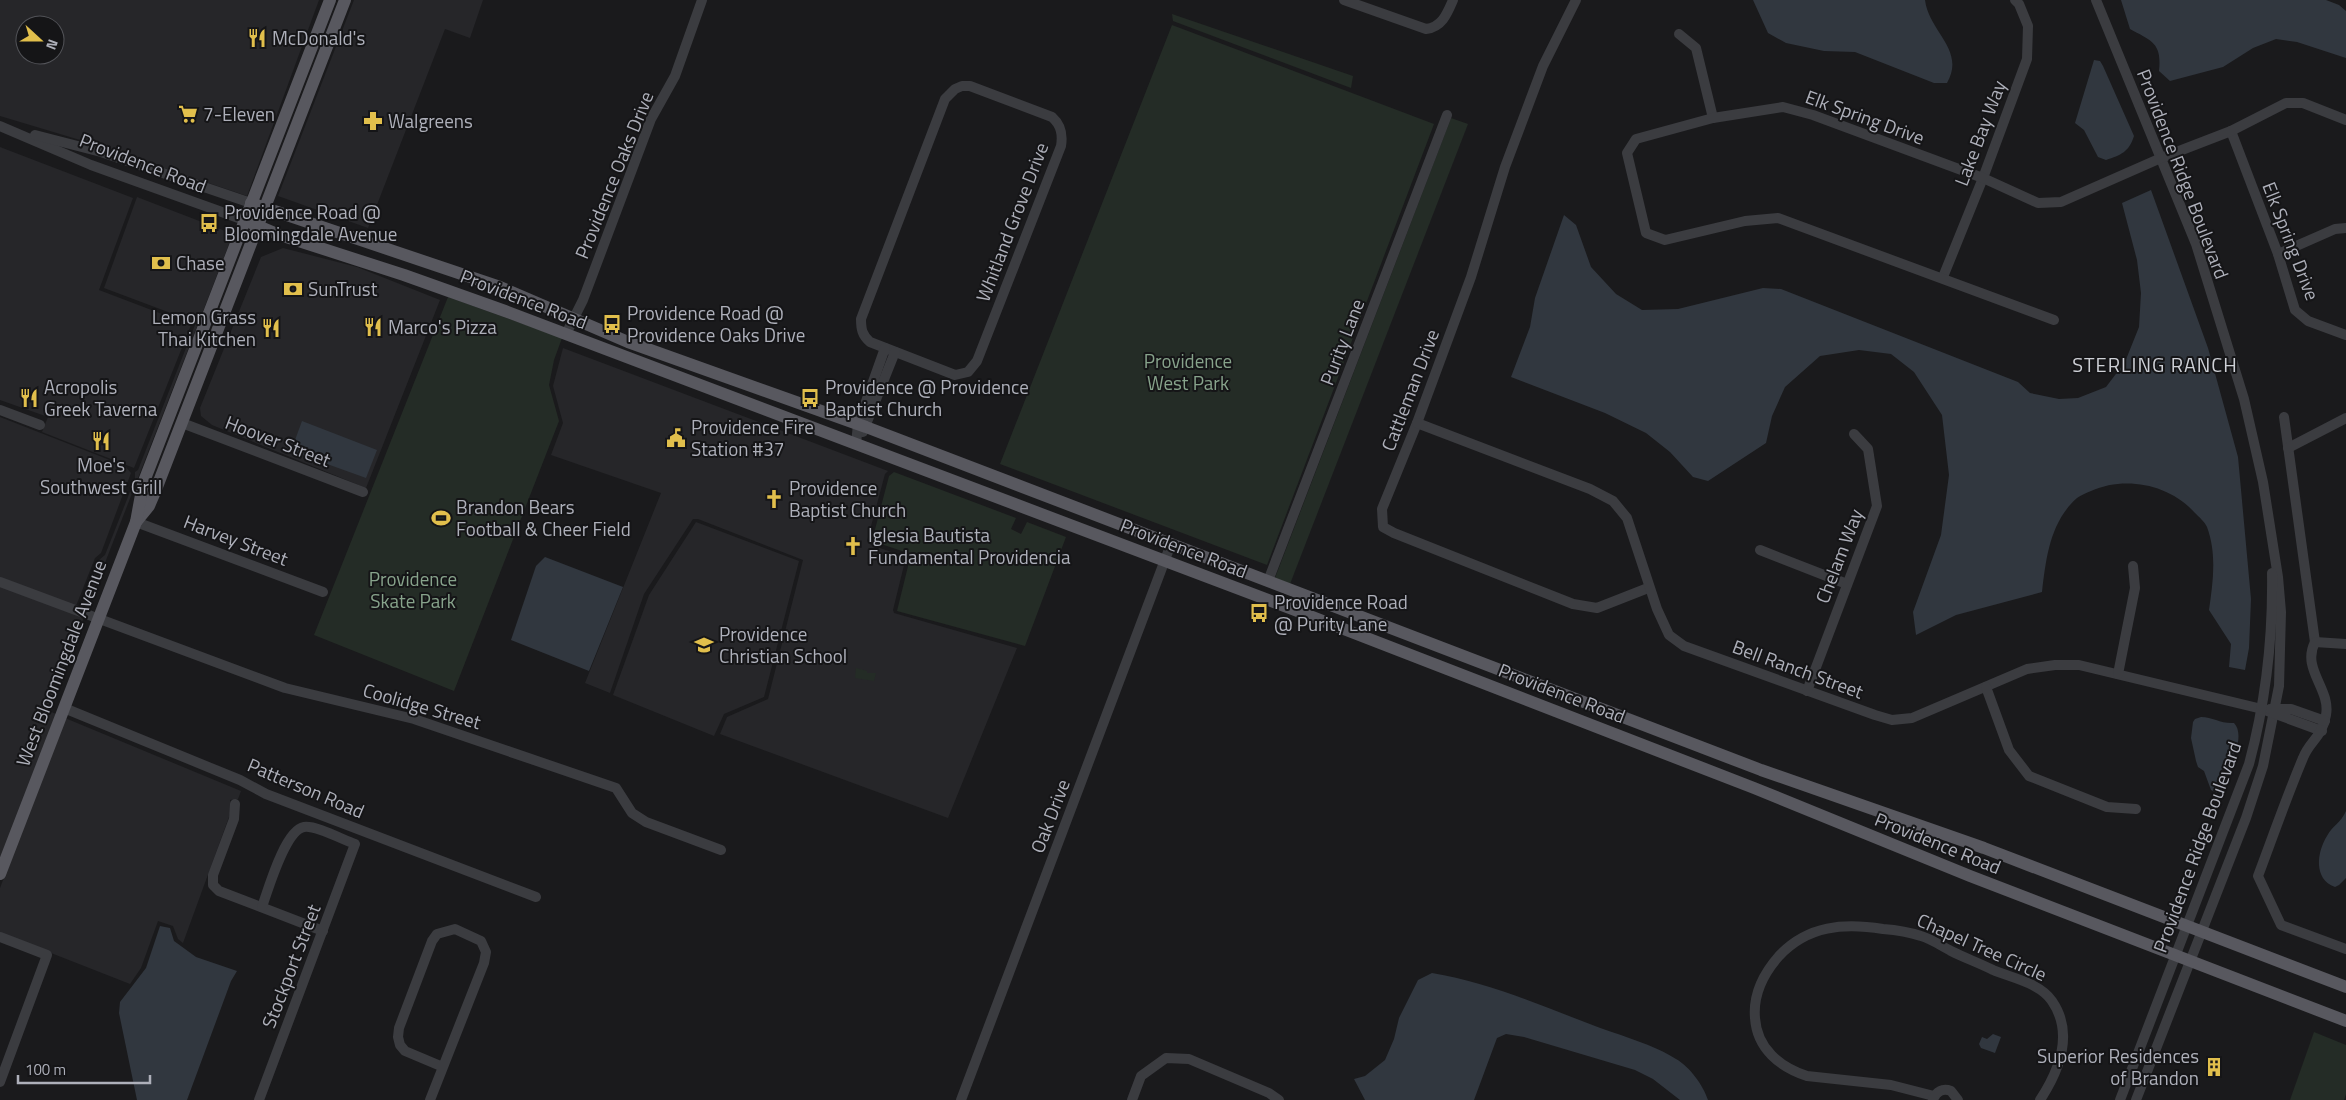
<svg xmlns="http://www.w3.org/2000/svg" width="2346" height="1100" viewBox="0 0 2346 1100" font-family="'Titillium Web',sans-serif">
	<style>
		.built { fill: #262629; fill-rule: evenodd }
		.green { fill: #242c26 }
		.water { fill: #31373f }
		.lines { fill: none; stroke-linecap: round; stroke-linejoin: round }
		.minor { stroke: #3b3c40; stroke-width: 10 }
		.major { stroke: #58585f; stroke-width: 12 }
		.labels { text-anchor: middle; stroke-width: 4; stroke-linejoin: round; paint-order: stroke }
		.poi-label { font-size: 19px; fill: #aeb0ba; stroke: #151517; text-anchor: start }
		.street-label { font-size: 19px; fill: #aeb0ba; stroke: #151517 }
		.park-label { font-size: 19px; fill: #87a38b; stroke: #151517 }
		.neighbourhood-label { font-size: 20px; letter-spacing: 1px; fill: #ced0d6; stroke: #151517 }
	</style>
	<rect width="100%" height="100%" fill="#1a1a1c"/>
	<g class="built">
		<path d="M0 0H319L247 196 90 143 0 116ZM25 25H55V55H25Z"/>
		<polygon points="354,0 483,0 470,38 445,29 368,228 278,196"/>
		<polygon points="0,147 133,198 99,290 191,325 134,468 42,432 48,417 0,400"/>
		<polygon points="137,197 233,234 87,609 81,606 99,560 105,555 135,479 135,472 138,470 195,325 192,321 104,288"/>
		<polygon points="283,248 357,267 440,300 366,488 212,425 201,416 200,408 261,257"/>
		<polygon points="563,348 888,471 885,474 867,541 871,545 906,557 893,610 894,613 1017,648 948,818 720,734 727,717 768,699 803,560 698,519 693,519 644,594 610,693 585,683 661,493 551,455 563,423 553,386"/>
		<polygon points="0,417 125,466 131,473 101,553 95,558 76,606 0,578"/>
		<polygon points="696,522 799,561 764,697 724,714 714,736 613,695 649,595"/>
		<polygon points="0,586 84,617 47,710 56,714 0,860"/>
		<polygon points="65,718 241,791 238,799 230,800 231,810 229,817 183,943 178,939 173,926 158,921 141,968 130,984 0,933 0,888"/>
	</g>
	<g class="green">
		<polygon points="1172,14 1353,76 1351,88 1173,21"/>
		<polygon points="1172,25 1434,124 1267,565 1000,464"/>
		<polygon points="1451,118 1468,124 1290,584 1275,578"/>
		<polygon points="448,297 562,338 554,360 549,385 559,421 454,691 314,635"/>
		<polygon points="894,472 1016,518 1011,529 1021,534 1027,522 1066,537 1025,646 897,611 911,554 872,541 889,476"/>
		<polygon points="856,668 867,671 867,673 876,673 874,681 855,678"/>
		<polygon points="2314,1032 2346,1045 2346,1094 2344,1100 2290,1100"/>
	</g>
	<g class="water">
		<path d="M1753 0H1925C1929 32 1966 50 1947 83H1934L1855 52 1824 51 1786 43 1768 33Z"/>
		<path d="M2121 0H2326L2339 5 2346 11V58L2297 42 2276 39 2253 48 2223 67 2170 81 2159 71C2162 43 2152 41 2130 29Z"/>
		<path d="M2094 60 2100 61 2103 66 2134 136C2129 152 2121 155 2106 160L2098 157 2084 130 2075 123Z"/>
		<path d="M2151 190 2208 348 2238 457 2251 599 2249 648 2245 670 2229 667 2231 644 2209 610C2213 582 2217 554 2207 527 2205 522 2199 517 2195 513 2169 484 2125 476 2091 491 2086 493 2081 495 2077 498 2050 522 2046 558 2042 592L1956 615 1916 635 1913 612 1941 535 1949 475 1942 415 1914 372 1891 354 1859 350 1820 356 1785 387 1772 416 1766 443 1708 481 1693 477 1670 452 1646 433 1605 413 1511 377 1530 327 1535 298 1564 215 1576 225 1591 267 1616 294 1642 310 1678 309 1763 288 1781 289 2018 382 2030 393 2059 399 2078 398 2106 387 2125 362 2139 327 2141 293 2137 260 2122 203Z"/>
		<polygon points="302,421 377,450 366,478 291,451"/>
		<polygon points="545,557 623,587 589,671 511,640 536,566"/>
		<path d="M2201 717C2213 717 2221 724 2234 723 2245 734 2234 765 2221 770L2223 781 2217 793 2211 790 2204 771 2198 767 2196 761 2191 738 2193 722 2195 719Z"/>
		<path d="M2346 811V878L2339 885 2335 887C2313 879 2317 852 2327 836 2332 826 2341 823 2346 811Z"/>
		<polygon points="160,926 170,928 174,941 196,957 237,971 231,981 187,1100 137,1100 119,1013 120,1002 146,968"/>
		<path d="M1432 973C1488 982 1542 1006 1595 1026 1619 1035 1655 1045 1676 1059 1690 1067 1703 1085 1708 1100H1680L1653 1079 1635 1070 1524 1037 1506 1034 1497 1038 1474 1100H1365L1354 1079 1365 1076 1385 1060 1394 1039 1399 1018 1418 980Z"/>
		<polygon points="1993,1034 2001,1037 1995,1053 1981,1048 1979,1044 1982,1037 1987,1039"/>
	</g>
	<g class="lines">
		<g class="minor">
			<path d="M1344 0 1426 29C1442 27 1447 14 1453 0"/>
			<polyline points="1576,0 1543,66 1505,167 1471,277 1417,423 1382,509 1383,527 1394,533 1573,604 1597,608 1648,588"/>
			<polyline points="2096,0 2196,244 2244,399 2263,482 2278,577 2281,612 2279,686 2263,766 2246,818 2136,1100"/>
			<polyline points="1679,34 1696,48 1713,118"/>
			<path d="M962 86H970L1052 117C1061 125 1063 134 1061 146L977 361 968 372 955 375 870 342C862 335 861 329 861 319L945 99 955 89Z"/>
			<polyline points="0,126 91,165 244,220"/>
			<polyline points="2231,131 2278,254 2295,310 2308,321 2346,335"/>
			<polyline points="35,135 101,152 251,203"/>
			<polyline points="2278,254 2335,229 2346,228"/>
			<polyline points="1943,277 1983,178 2027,59 2028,26 2019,4 2015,0"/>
			<polyline points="2054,320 1778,218 1745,221 1665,240 1646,233 1627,153 1636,139 1713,118 1783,107 1813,115 1983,178 2038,203 2061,202 2161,158 2231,131 2286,103 2303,103 2346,120"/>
			<polyline points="566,334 583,300 651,119 675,76 702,0"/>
			<polyline points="0,410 40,425"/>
			<polyline points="2284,417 2315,642"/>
			<polyline points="182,423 363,492"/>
			<polyline points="1417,423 1590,489 1613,501 1627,518 1657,609 1669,635 1684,646 1875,715 1892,720 1912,718 2027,669 2055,665 2079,665 2262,709 2322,731"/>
			<polyline points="863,432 895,352"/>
			<polyline points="856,444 858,424 885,348"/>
			<polyline points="2288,448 2346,418"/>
			<polyline points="136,522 323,592"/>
			<polyline points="1760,550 1847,584"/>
			<polyline points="1268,581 1447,115"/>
			<polyline points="0,582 285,688 414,719 616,788 632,813 646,822 721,850"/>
			<path d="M2346 644 2315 642C2301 669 2331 689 2326 715 2322 738 2310 740 2303 758 2287 796 2273 836 2258 876L2281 925 2346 949"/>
			<polyline points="2118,674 2135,588 2133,566"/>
			<polyline points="1986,687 2009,750 2029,776 2107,807 2136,809"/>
			<polyline points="1807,691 1877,506 1868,449 1854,434"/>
			<polyline points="64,708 240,780 266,794 536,897"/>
			<polyline points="2270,709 2291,709 2325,721"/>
			<polyline points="235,804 234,819 213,875 213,885 219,891 323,931"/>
			<polyline points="0,937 47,955 0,1082"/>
			<path d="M1934 1096 1891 1085 1807 1076C1780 1067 1757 1049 1755 1018 1753 995 1764 973 1779 956 1808 925 1844 923 1883 929 1896 930 1909 932 1921 936 1932 939 1941 946 1951 951 1965 958 1979 963 1993 970 2012 978 2040 983 2052 1001 2074 1033 2059 1071 2040 1100"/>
			<path d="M259 1100 355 844C343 840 316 825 304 827 285 830 268 890 262 907"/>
			<polyline points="430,1100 484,963 486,952 481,941 455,929 437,934 432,941 399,1028 398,1037 400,1045 405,1051 443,1067"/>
			<polyline points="961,1100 1171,544"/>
			<polyline points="1132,1100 1141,1076 1166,1058 1189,1059 1269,1093 1279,1100"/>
			<path d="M1933 1100C1936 1091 1943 1088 1951 1091L1958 1100"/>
			<path d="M2120 1100 2249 764C2266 701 2273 638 2272 573"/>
		</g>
		<g class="major">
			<polyline points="251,203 500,287 628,342 866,427 1761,770 1984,848 2346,987"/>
			<polyline points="244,220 277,234 404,275 505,311 1292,609 1754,788 1970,876 2346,1021"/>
			<polyline points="136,522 149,506 155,492 345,0"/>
			<polyline points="0,874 136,522 143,484 330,0"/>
		</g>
	</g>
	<defs>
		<g id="restaurant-bare" transform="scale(1.5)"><path d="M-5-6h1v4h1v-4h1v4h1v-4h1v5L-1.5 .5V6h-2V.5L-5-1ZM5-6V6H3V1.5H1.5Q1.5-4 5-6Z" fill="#e1bf4c" stroke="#151517" stroke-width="2.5" paint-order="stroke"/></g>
		<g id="supermarket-bare" transform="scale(1.5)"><path d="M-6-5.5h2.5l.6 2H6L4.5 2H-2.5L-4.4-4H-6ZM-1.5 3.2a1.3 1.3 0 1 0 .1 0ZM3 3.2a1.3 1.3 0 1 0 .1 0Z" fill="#e1bf4c" stroke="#151517" stroke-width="2.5" paint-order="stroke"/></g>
		<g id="pharmacy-bare" transform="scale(1.5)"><path d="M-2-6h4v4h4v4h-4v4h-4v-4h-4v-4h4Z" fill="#e1bf4c" stroke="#151517" stroke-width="2.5" paint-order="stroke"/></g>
		<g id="bus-bare" transform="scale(1.5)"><path d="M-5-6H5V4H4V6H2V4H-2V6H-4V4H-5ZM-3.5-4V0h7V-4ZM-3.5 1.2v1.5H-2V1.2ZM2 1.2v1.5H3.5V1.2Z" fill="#e1bf4c" stroke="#151517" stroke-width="2.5" paint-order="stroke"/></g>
		<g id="bank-bare" transform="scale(1.5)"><path d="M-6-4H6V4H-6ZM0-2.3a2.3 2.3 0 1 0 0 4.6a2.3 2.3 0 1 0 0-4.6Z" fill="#e1bf4c" stroke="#151517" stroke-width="2.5" paint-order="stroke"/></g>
		<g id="civic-bare" transform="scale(1.5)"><path d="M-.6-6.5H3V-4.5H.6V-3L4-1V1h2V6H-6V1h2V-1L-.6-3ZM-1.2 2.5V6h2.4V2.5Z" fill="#e1bf4c" stroke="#151517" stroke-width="2.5" paint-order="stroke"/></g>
		<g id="church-bare" transform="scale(1.5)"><path d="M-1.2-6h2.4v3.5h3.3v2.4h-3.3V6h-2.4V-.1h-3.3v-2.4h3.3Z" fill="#e1bf4c" stroke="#151517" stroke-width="2.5" paint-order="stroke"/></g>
		<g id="stadium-bare" transform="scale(1.5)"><path d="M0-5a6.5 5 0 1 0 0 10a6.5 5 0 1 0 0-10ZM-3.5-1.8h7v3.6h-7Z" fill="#e1bf4c" stroke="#151517" stroke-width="2.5" paint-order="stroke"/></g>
		<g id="school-bare" transform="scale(1.5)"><path d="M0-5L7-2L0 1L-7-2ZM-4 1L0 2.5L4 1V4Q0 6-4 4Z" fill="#e1bf4c" stroke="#151517" stroke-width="2.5" paint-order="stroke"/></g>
		<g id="building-bare" transform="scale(1.5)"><path d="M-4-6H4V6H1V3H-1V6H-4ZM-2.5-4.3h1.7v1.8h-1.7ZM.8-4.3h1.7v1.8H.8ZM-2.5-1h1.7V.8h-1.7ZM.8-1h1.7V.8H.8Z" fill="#e1bf4c" stroke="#151517" stroke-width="2.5" paint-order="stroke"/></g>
	</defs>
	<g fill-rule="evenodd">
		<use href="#restaurant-bare" x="257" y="38"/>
		<use href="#supermarket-bare" x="188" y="114"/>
		<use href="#pharmacy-bare" x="373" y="121"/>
		<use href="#bus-bare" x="209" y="223"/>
		<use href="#bank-bare" x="161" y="263"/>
		<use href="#bank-bare" x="293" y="289"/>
		<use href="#bus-bare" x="612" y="324"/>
		<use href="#restaurant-bare" x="373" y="327"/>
		<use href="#restaurant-bare" x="271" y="328"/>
		<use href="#restaurant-bare" x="29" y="398"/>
		<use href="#bus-bare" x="810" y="398"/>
		<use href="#civic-bare" x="676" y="438"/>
		<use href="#restaurant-bare" x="101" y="441"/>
		<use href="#church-bare" x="774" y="499"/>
		<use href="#stadium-bare" x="441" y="518"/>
		<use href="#church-bare" x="853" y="546"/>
		<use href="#bus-bare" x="1259" y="613"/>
		<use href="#school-bare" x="704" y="645"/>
		<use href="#building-bare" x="2214" y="1067"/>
	</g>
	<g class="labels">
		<g class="poi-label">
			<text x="272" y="45">McDonald's</text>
			<text x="203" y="121">7-Eleven</text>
			<text x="388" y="128">Walgreens</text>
			<text x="224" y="219">Providence Road @<tspan x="224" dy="22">Bloomingdale Avenue</tspan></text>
			<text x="176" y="270">Chase</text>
			<text x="308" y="296">SunTrust</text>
			<text x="627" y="320">Providence Road @<tspan x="627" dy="22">Providence Oaks Drive</tspan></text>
			<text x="256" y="324" text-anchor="end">Lemon Grass<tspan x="256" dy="22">Thai Kitchen</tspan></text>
			<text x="388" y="334">Marco's Pizza</text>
			<text x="44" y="394">Acropolis<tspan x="44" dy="22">Greek Taverna</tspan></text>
			<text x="825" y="394">Providence @ Providence<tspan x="825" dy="22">Baptist Church</tspan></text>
			<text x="691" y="434">Providence Fire<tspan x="691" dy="22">Station #37</tspan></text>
			<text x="101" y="472" text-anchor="middle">Moe's<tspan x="101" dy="22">Southwest Grill</tspan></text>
			<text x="789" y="495">Providence<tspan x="789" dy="22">Baptist Church</tspan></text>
			<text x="456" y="514">Brandon Bears<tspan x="456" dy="22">Football &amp; Cheer Field</tspan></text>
			<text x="868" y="542">Iglesia Bautista<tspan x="868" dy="22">Fundamental Providencia</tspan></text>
			<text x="1274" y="609">Providence Road<tspan x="1274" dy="22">@ Purity Lane</tspan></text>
			<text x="719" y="641">Providence<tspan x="719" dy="22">Christian School</tspan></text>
			<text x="2199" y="1063" text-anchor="end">Superior Residences<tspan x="2199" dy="22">of Brandon</tspan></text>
		</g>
		<g class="street-label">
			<text transform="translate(1865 117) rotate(20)" y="7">Elk Spring Drive</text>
			<text transform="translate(1980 133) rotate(-69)" y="7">Lake Bay Way</text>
			<text transform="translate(143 163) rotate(21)" y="7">Providence Road</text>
			<text transform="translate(2183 174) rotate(69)" y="7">Providence Ridge Boulevard</text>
			<text transform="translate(614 175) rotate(-68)" y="7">Providence Oaks Drive</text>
			<text transform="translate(1012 222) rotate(-69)" y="7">Whitland Grove Drive</text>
			<text transform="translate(2291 241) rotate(69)" y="7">Elk Spring Drive</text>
			<text transform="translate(524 299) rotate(21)" y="7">Providence Road</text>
			<text transform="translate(1342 342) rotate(-69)" y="7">Purity Lane</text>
			<text transform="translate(1410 390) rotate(-69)" y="7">Cattleman Drive</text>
			<text transform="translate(278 441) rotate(21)" y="7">Hoover Street</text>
			<text transform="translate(236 540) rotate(21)" y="7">Harvey Street</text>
			<text transform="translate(1184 548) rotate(21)" y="7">Providence Road</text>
			<text transform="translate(1839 556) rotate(-69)" y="7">Chelam Way</text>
			<text transform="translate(61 663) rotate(-69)" y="7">West Bloomingdale Avenue</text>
			<text transform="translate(1798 669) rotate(20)" y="7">Bell Ranch Street</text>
			<text transform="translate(1562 693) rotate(21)" y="7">Providence Road</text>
			<text transform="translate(422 706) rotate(16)" y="7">Coolidge Street</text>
			<text transform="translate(306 788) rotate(23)" y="7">Patterson Road</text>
			<text transform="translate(1050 816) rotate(-69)" y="7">Oak Drive</text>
			<text transform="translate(1938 843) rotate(22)" y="7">Providence Road</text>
			<text transform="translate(2197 847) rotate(-70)" y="7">Providence Ridge Boulevard</text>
			<text transform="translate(1982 947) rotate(24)" y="7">Chapel Tree Circle</text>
			<text transform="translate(291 966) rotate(-69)" y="7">Stockport Street</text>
		</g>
		<g class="park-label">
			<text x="1188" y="368">Providence<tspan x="1188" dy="22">West Park</tspan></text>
			<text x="413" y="586">Providence<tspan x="413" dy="22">Skate Park</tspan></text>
		</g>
		<g class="neighbourhood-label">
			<text x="2155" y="372">STERLING RANCH</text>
		</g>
	</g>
	<g transform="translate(40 40) rotate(111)"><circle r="24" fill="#151517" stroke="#525358"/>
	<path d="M0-4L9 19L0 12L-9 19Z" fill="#e1bf4c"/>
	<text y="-8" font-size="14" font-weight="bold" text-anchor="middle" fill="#aeb0ba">N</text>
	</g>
	<path d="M18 1075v8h132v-8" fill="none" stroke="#aeb0ba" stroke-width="2.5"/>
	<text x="25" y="1075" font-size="15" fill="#aeb0ba" stroke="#151517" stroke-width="4" paint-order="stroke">100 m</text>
</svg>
